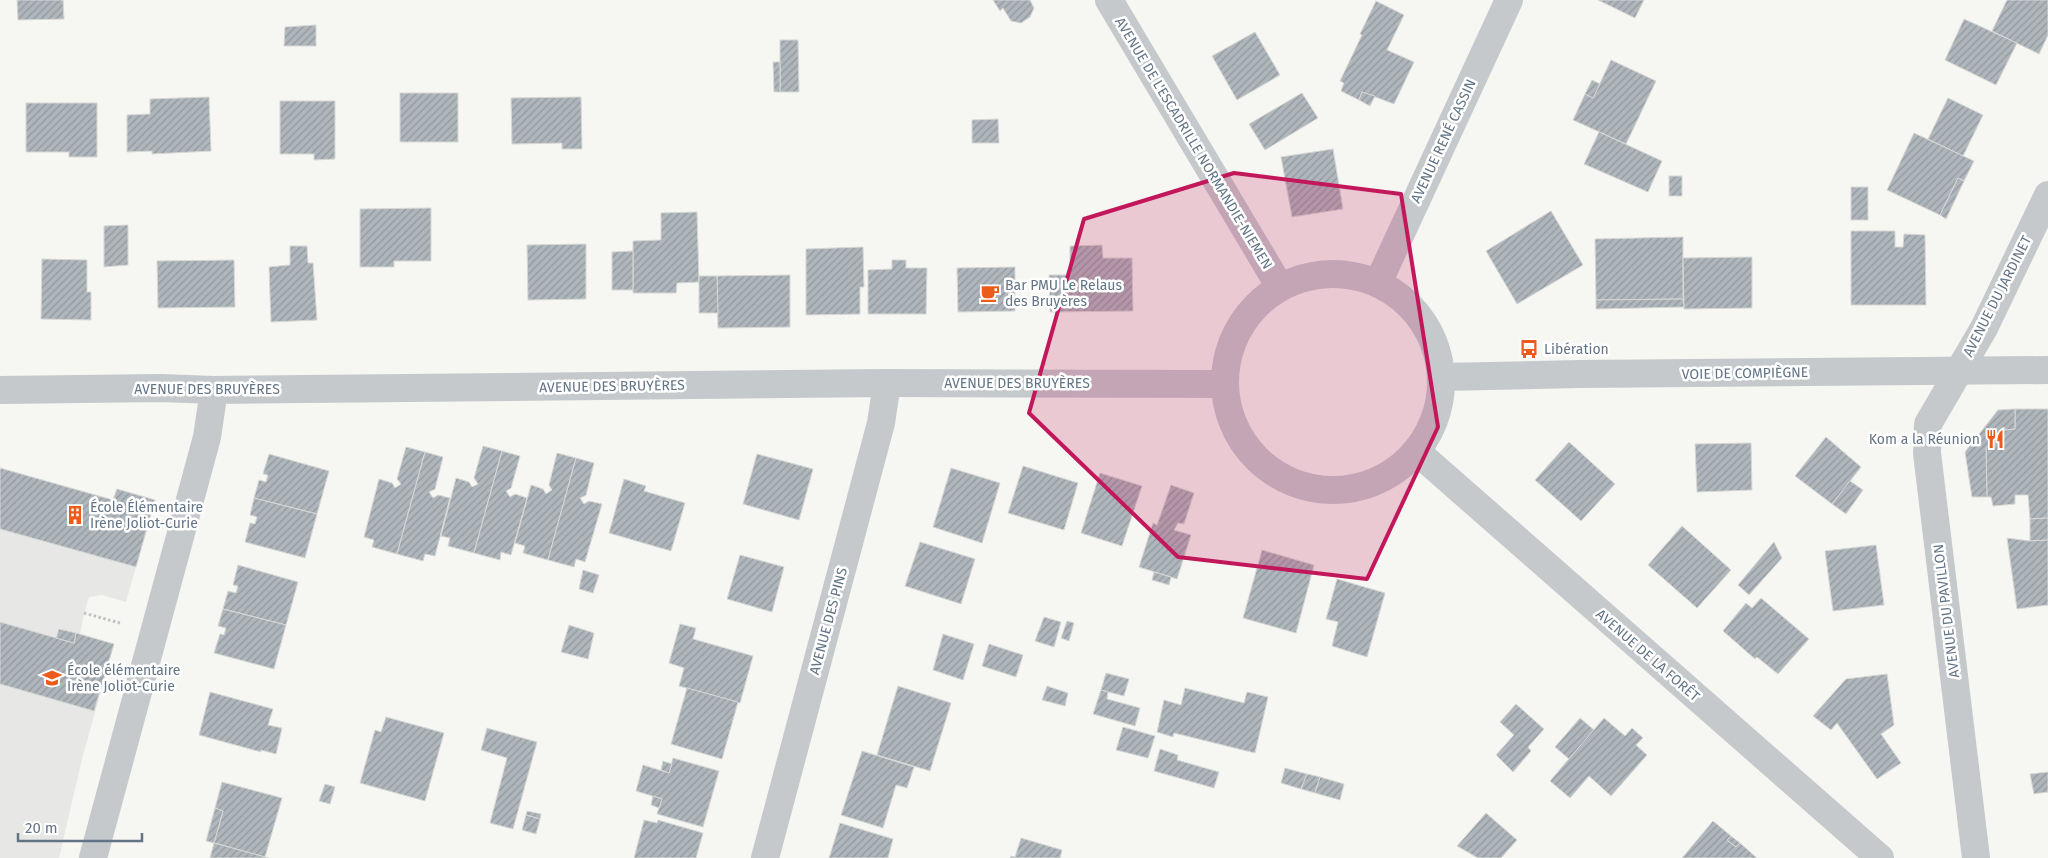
<svg xmlns="http://www.w3.org/2000/svg" width="2048" height="858" viewBox="0 0 2048 858" font-family="'Fira Sans',sans-serif">
	<style>
		.built { fill: #e7e8e6 }
		.building { fill: url(#building-hatch); stroke: #d7d8d5 }
		.lines { fill: none; stroke-linecap: round; stroke-linejoin: round }
		.path { stroke: #bfc1c3; stroke-width: 3; stroke-dasharray: 2.5 2.5; stroke-linecap: butt }
		.minor { stroke: #c5c9cc; stroke-width: 28 }
		.marked { fill: #c2185b; fill-opacity: 0.2; stroke: #c2185b; stroke-width: 4; stroke-linejoin: round }
		.labels { text-anchor: middle; stroke-width: 5; stroke-linejoin: round; paint-order: stroke }
		.street-label { font-size: 14px; fill: #637486; stroke: #fff }
		.poi-label { font-size: 14px; fill: #637486; stroke: #fff; text-anchor: start }
	</style>
	<defs>
		<pattern id="building-hatch" width="6" height="6" patternUnits="userSpaceOnUse" patternTransform="scale(1.25)"><rect width="6" height="6" fill="#afb6bc"/><path d="M-1 1l2-2M0 6l6-6M5 7l2-2" fill="none" stroke="#92999e"/></pattern>
	</defs>
	<rect width="100%" height="100%" fill="#f6f6f2"/>
	<polygon class="built" points="0,468 112,500 117,489 155,500 126,602 102,595 89,597 84,613 80,634 114,644 82,759 59,858 0,858"/>
	<g class="building">
		<polygon points="17,0 63,0 64,19 18,20"/>
		<polygon points="993,0 1030,0 1034,8 1030,17 1021,23 1011,21 1003,8 1000,11"/>
		<polygon points="1598,0 1644,0 1635,18"/>
		<polygon points="2007,0 2048,0 2048,35 2039,54 1992,31"/>
		<polygon points="1376,1 1404,15 1387,50 1414,62 1394,104 1362,92 1359,100 1341,91 1344,83 1340,81 1362,35 1360,34"/>
		<polygon points="1964,19 2017,43 1996,85 1945,60"/>
		<polygon points="316,25 316,46 284,46 285,27"/>
		<polygon points="1255,32 1280,75 1237,100 1212,56"/>
		<polygon points="780,40 798,40 799,92 780,92"/>
		<polygon points="1611,60 1656,81 1626,144 1573,120 1585,94 1593,98"/>
		<polygon points="773,62 780,62 780,92 774,92"/>
		<polygon points="1592,80 1600,84 1593,98 1585,94"/>
		<polygon points="1362,92 1375,96 1370,106 1359,100"/>
		<rect x="400" y="93" width="58" height="49"/>
		<polygon points="1302,93 1318,118 1265,150 1249,124"/>
		<polygon points="209,97 211,151 152,154 152,151 127,152 127,115 150,114 150,99"/>
		<polygon points="581,97 582,149 562,149 562,143 512,144 511,98"/>
		<polygon points="1948,98 1983,115 1963,156 1928,139"/>
		<polygon points="280,101 335,101 335,159 314,160 314,154 280,154"/>
		<polygon points="26,103 97,103 97,157 69,157 69,152 26,152"/>
		<polygon points="998,119 999,143 972,143 972,120"/>
		<polygon points="1599,132 1662,161 1648,192 1584,164"/>
		<polygon points="1914,133 1974,161 1964,181 1958,178 1940,215 1887,190"/>
		<polygon points="1333,149 1343,209 1292,217 1281,157"/>
		<rect x="1669" y="176" width="13" height="20"/>
		<polygon points="1958,178 1964,181 1946,219 1940,215"/>
		<rect x="1851" y="187" width="17" height="33"/>
		<polygon points="431,208 431,261 394,261 394,267 360,267 360,209"/>
		<polygon points="1551,211 1583,265 1517,304 1486,251"/>
		<polygon points="697,212 699,282 677,283 676,293 633,293 633,241 661,240 661,213"/>
		<polygon points="128,225 128,265 104,267 104,226"/>
		<polygon points="1851,231 1895,231 1895,247 1903,247 1904,234 1925,235 1926,305 1851,305"/>
		<polygon points="1683,237 1683,299 1596,300 1595,239"/>
		<polygon points="586,244 586,299 528,300 527,245"/>
		<polygon points="1102,245 1103,258 1132,258 1133,311 1050,312 1049,275 1070,275 1070,246"/>
		<polygon points="290,246 307,246 308,263 313,263 317,320 271,322 269,267 290,265"/>
		<polygon points="863,247 864,287 860,287 860,314 806,315 806,249"/>
		<polygon points="633,251 633,290 612,290 612,252"/>
		<polygon points="1752,257 1752,308 1684,309 1683,258"/>
		<polygon points="42,259 87,260 87,292 91,292 91,320 41,319"/>
		<polygon points="234,260 235,307 158,308 157,261"/>
		<polygon points="892,260 906,260 906,268 927,268 926,314 868,314 868,270 892,269"/>
		<polygon points="1015,267 1015,311 958,312 957,268"/>
		<polygon points="790,275 790,327 718,328 717,276"/>
		<polygon points="699,276 717,276 718,313 699,313"/>
		<polygon points="1683,299 1684,307 1596,309 1596,300"/>
		<polygon points="2015,409 2048,409 2048,518 2030,519 2028,495 2015,495 2015,504 1993,506 1991,497 1987,497 1986,448 2004,430 2015,429"/>
		<polygon points="2015,409 2015,429 2004,430 1986,448 1987,497 1972,497 1965,452 1998,410"/>
		<polygon points="1826,437 1861,467 1832,504 1795,476"/>
		<polygon points="1569,442 1615,484 1581,521 1535,480"/>
		<polygon points="1751,443 1752,490 1697,492 1695,444"/>
		<polygon points="483,446 502,451 474,553 448,546 450,538 441,536 456,478 469,482 472,487 478,484 474,478"/>
		<polygon points="406,447 425,452 397,554 372,547 374,540 364,537 379,479 392,483 395,488 401,484 397,479"/>
		<polygon points="502,451 520,456 511,488 506,491 510,497 515,494 527,498 511,555 501,552 500,560 474,553"/>
		<polygon points="425,452 443,457 435,489 429,492 433,498 438,495 450,498 435,556 425,554 423,561 397,554"/>
		<polygon points="557,453 576,458 548,560 523,553 525,546 515,543 531,485 543,489 546,494 552,490 549,485"/>
		<polygon points="269,454 329,471 317,514 254,498 259,480 266,482 268,475 263,474"/>
		<polygon points="757,454 813,469 799,520 743,504"/>
		<polygon points="576,458 594,463 586,495 580,498 584,504 589,501 602,504 585,562 576,559 574,567 548,560"/>
		<polygon points="1023,466 1078,483 1064,530 1008,513"/>
		<polygon points="0,468 113,500 117,489 155,500 136,567 0,529"/>
		<polygon points="951,468 1000,483 982,543 933,527"/>
		<polygon points="1100,473 1142,486 1122,546 1081,533"/>
		<polygon points="624,479 646,486 644,491 685,503 671,551 609,533"/>
		<polygon points="1850,481 1863,490 1846,514 1832,504"/>
		<polygon points="1171,485 1194,493 1184,524 1178,523 1174,530 1191,535 1177,579 1139,567 1153,523 1157,525"/>
		<polygon points="254,498 317,514 305,558 245,542 250,523 255,524 257,517 250,515"/>
		<polygon points="2048,518 2048,540 2030,541 2030,519"/>
		<polygon points="1682,526 1731,570 1697,608 1648,565"/>
		<polygon points="2007,538 2030,541 2048,540 2048,605 2017,609"/>
		<polygon points="920,542 975,559 961,604 905,586"/>
		<polygon points="1774,542 1782,558 1749,595 1738,585"/>
		<polygon points="1876,545 1884,605 1833,611 1825,551"/>
		<polygon points="1262,550 1314,565 1296,633 1243,618"/>
		<polygon points="740,555 784,567 772,612 727,599"/>
		<polygon points="238,565 298,582 286,625 223,609 228,591 236,593 238,586 233,585"/>
		<polygon points="583,570 599,575 593,593 579,589"/>
		<polygon points="1154,572 1171,577 1169,585 1152,580"/>
		<polygon points="1337,579 1385,593 1367,657 1332,646 1338,622 1326,619"/>
		<polygon points="1761,598 1809,639 1778,674 1757,657 1755,659 1723,631 1746,603 1752,608"/>
		<polygon points="223,609 286,625 274,669 214,653 220,634 224,635 226,628 218,626"/>
		<polygon points="1044,617 1061,622 1054,647 1035,641"/>
		<polygon points="1067,621 1074,623 1069,641 1061,638"/>
		<polygon points="0,622 74,643 76,633 114,644 94,711 0,684"/>
		<polygon points="680,624 696,628 693,639 753,656 740,703 679,686 684,668 669,663"/>
		<polygon points="569,625 594,633 588,659 561,652"/>
		<polygon points="59,629 76,633 74,643 56,638"/>
		<polygon points="943,634 974,644 963,680 933,670"/>
		<polygon points="989,644 1023,655 1016,677 982,666"/>
		<polygon points="1106,673 1129,679 1124,696 1101,690"/>
		<polygon points="1887,674 1894,725 1881,734 1901,763 1877,779 1837,723 1831,730 1813,716 1846,679"/>
		<polygon points="898,686 951,703 930,771 877,755"/>
		<polygon points="1047,686 1068,693 1065,706 1042,700"/>
		<polygon points="687,688 738,702 722,759 671,744"/>
		<polygon points="1185,688 1244,703 1247,692 1268,697 1255,753 1174,733 1173,737 1157,732 1164,700 1181,705"/>
		<polygon points="1101,690 1108,692 1107,699 1140,708 1135,726 1093,714"/>
		<polygon points="210,692 273,709 268,725 282,728 276,754 261,750 261,752 199,735"/>
		<polygon points="1516,704 1544,729 1528,747 1531,751 1513,772 1496,755 1514,735 1500,722"/>
		<polygon points="386,717 444,733 425,801 360,783 375,730 381,732"/>
		<polygon points="1580,718 1594,730 1569,759 1555,747"/>
		<polygon points="1604,718 1625,736 1632,728 1643,738 1636,745 1647,755 1611,796 1589,776 1570,798 1550,781"/>
		<polygon points="1123,727 1155,736 1148,758 1116,750"/>
		<polygon points="487,728 537,742 513,829 490,823 507,758 481,750"/>
		<polygon points="1160,749 1178,755 1177,760 1219,772 1214,788 1154,771"/>
		<polygon points="862,751 914,767 907,788 896,785 883,828 841,815"/>
		<polygon points="673,758 719,771 703,827 657,814 662,799 636,791 643,765 669,773"/>
		<polygon points="663,761 672,764 669,773 661,770"/>
		<polygon points="1285,768 1307,774 1301,789 1281,783"/>
		<polygon points="2048,772 2048,792 2034,794 2030,774"/>
		<polygon points="1307,774 1320,777 1315,793 1301,789"/>
		<polygon points="1320,777 1344,784 1340,800 1315,793"/>
		<polygon points="222,782 282,798 265,857 214,843 223,811 215,808"/>
		<polygon points="325,784 335,787 330,804 319,801"/>
		<polygon points="653,796 662,799 659,808 651,805"/>
		<polygon points="215,808 223,811 214,843 206,841"/>
		<polygon points="527,811 541,814 540,819 526,815"/>
		<polygon points="1486,813 1517,840 1501,858 1478,858 1457,846"/>
		<polygon points="526,815 540,819 536,834 522,830"/>
		<polygon points="644,820 657,823 658,820 703,833 696,858 634,858"/>
		<polygon points="1713,821 1731,836 1727,840 1736,847 1740,843 1757,858 1682,858"/>
		<polygon points="840,823 893,839 888,858 829,858"/>
		<polygon points="1731,836 1740,843 1736,847 1727,840"/>
		<polygon points="1021,838 1062,850 1060,858 1010,858 1011,856 1015,857"/>
		<polygon points="214,843 265,857 269,858 210,858"/>
	</g>
	<g class="lines">
		<polyline class="path" points="84,613 120,623"/>
		<g class="minor">
			<polyline points="1109,0 1280,287"/>
			<circle cx="1333" cy="382" r="108"/>
			<polyline points="1378,283 1509,0"/>
			<polyline points="1441,377 1580,374 2048,370"/>
			<polyline points="0,390 161,388 214,390 887,383 1224,384"/>
			<polyline points="1416,451 1880,858"/>
			<polyline points="93,858 207,437 214,390"/>
			<polyline points="765,858 881,423 887,383"/>
			<polyline points="1976,858 1927,453 1928,424 1984,328 2048,195"/>
		</g>
	</g>
	<path class="marked" d="M1234 173 1401 194 1438 427 1367 579 1178 557 1029 413 1084 219Z"/>
	<defs>
		<g id="cafe-bare" transform="scale(1.5)"><path d="M-5.5-4.5H6V0H3Q3 3.5 0 3.5H-2.5Q-5.5 3.5-5.5 0ZM3-3.2v2h1.7v-2ZM-6 4.5H4V6H-6Z" fill="#ed5b1b" stroke="#fff" stroke-width="2.5" paint-order="stroke"/></g>
		<g id="bus-bare" transform="scale(1.5)"><path d="M-5-6H5V4H4V6H2V4H-2V6H-4V4H-5ZM-3.5-4V0h7V-4ZM-3.5 1.2v1.5H-2V1.2ZM2 1.2v1.5H3.5V1.2Z" fill="#ed5b1b" stroke="#fff" stroke-width="2.5" paint-order="stroke"/></g>
		<g id="restaurant-bare" transform="scale(1.5)"><path d="M-5-6h1v4h1v-4h1v4h1v-4h1v5L-1.5 .5V6h-2V.5L-5-1ZM5-6V6H3V1.5H1.5Q1.5-4 5-6Z" fill="#ed5b1b" stroke="#fff" stroke-width="2.5" paint-order="stroke"/></g>
		<g id="building-bare" transform="scale(1.5)"><path d="M-4-6H4V6H1V3H-1V6H-4ZM-2.5-4.3h1.7v1.8h-1.7ZM.8-4.3h1.7v1.8H.8ZM-2.5-1h1.7V.8h-1.7ZM.8-1h1.7V.8H.8Z" fill="#ed5b1b" stroke="#fff" stroke-width="2.5" paint-order="stroke"/></g>
		<g id="school-bare" transform="scale(1.5)"><path d="M0-5L7-2L0 1L-7-2ZM-4 1L0 2.5L4 1V4Q0 6-4 4Z" fill="#ed5b1b" stroke="#fff" stroke-width="2.5" paint-order="stroke"/></g>
	</defs>
	<g fill-rule="evenodd">
		<use href="#cafe-bare" x="990" y="293"/>
		<use href="#bus-bare" x="1529" y="349"/>
		<use href="#restaurant-bare" x="1995" y="439"/>
		<use href="#building-bare" x="75" y="515"/>
		<use href="#school-bare" x="52" y="678"/>
	</g>
	<g class="labels">
		<g class="street-label">
			<text transform="translate(1443 141) rotate(-65)" y="5">AVENUE RENÉ CASSIN</text>
			<text transform="translate(1194 143) rotate(59)" y="5">AVENUE DE L'ESCADRILLE NORMANDIE-NIEMEN</text>
			<text transform="translate(1997 296) rotate(-63)" y="5">AVENUE DU JARDINET</text>
			<text transform="translate(1745 373) rotate(-1)" y="5">VOIE DE COMPIÈGNE</text>
			<text x="1017" y="388">AVENUE DES BRUYÈRES</text>
			<text transform="translate(612 386) rotate(-1)" y="5">AVENUE DES BRUYÈRES</text>
			<text x="207" y="394">AVENUE DES BRUYÈRES</text>
			<text transform="translate(1946 611) rotate(-97)" y="5">AVENUE DU PAVILLON</text>
			<text transform="translate(828 621) rotate(-75)" y="5">AVENUE DES PINS</text>
			<text transform="translate(1648 655) rotate(41)" y="5">AVENUE DE LA FORÊT</text>
		</g>
		<g class="poi-label">
			<text x="1005" y="290">Bar PMU Le Relaus<tspan x="1005" dy="16">des Bruyères</tspan></text>
			<text x="1544" y="354">Libération</text>
			<text x="1980" y="444" text-anchor="end">Kom a la Réunion</text>
			<text x="90" y="512">École Élémentaire<tspan x="90" dy="16">Irène Joliot-Curie</tspan></text>
			<text x="67" y="675">École élémentaire<tspan x="67" dy="16">Irène Joliot-Curie</tspan></text>
		</g>
	</g>
	<path d="M18 833v8h124v-8" fill="none" stroke="#637486" stroke-width="2.5"/>
	<text x="25" y="833" font-size="15" fill="#637486" stroke="#ffffff" stroke-width="4" paint-order="stroke">20 m</text>
</svg>
